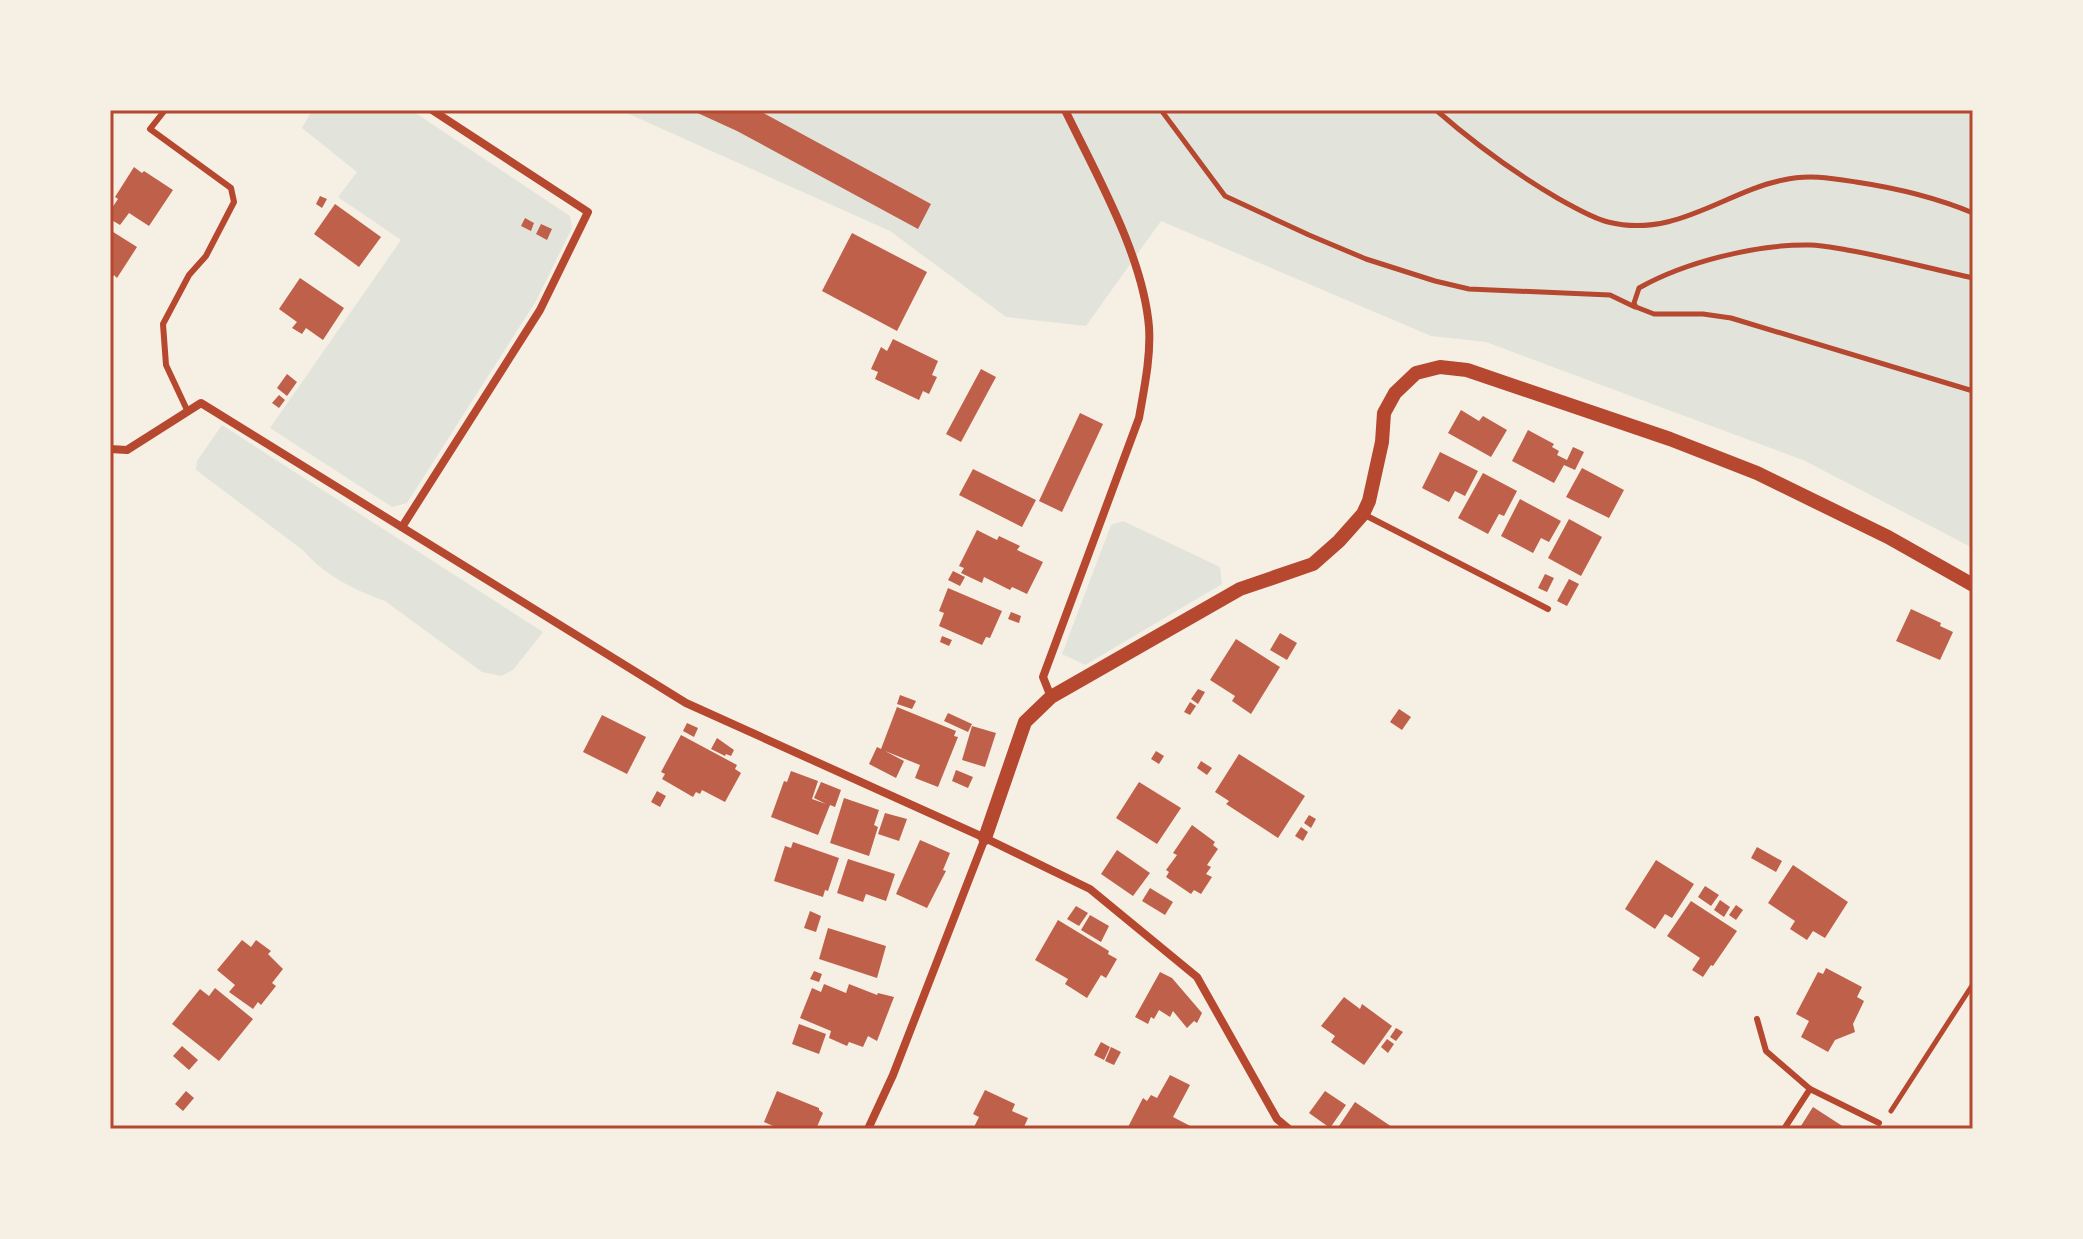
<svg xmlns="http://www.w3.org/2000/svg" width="2083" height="1239" viewBox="0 0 2083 1239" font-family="'Exo 2',sans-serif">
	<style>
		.green { fill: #e2e4dc }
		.building { fill: #bf614a }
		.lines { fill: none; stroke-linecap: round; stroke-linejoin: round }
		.path { stroke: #b5482f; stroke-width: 5 }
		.service { stroke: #b5482f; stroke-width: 6 }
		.minor { stroke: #b5482f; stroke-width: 8 }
		.tertiary { stroke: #b5482f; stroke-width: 14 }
		.neatline { fill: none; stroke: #b5482f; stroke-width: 3 }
	</style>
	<rect width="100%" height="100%" fill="#f6efe4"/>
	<g class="green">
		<polygon points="312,110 411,110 570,216 572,228 536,301 407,503 392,507 270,428 401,240 338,197 357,172 302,128"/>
		<polygon points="620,110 1973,110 1973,548 1803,460 1486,342 1431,336 1161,221 1086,326 1006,317 890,231"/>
		<path d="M222 425 543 632 513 670 501 676 482 672 385 601C356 591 324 575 304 551L196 470 197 461Z"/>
		<polygon points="1123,521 1220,567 1222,584 1085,665 1062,654 1111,525"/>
	</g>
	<g class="building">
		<polygon points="691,110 758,110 931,204 918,229 737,131"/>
		<polygon points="134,167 142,173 144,171 173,190 149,226 129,213 120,225 110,219 110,211 118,199 115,197"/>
		<polygon points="320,196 327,199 322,208 316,204"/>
		<polygon points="335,204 381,237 359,267 314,234"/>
		<polygon points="525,218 534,223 531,231 521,226"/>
		<polygon points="541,224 552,229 547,240 536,234"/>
		<polygon points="110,230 137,247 117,278 114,275 110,282"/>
		<polygon points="852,233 927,272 897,331 822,291"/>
		<polygon points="300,278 344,308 323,340 306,328 302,334 292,328 297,322 279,309"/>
		<polygon points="893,339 938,361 932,375 937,377 929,394 923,391 919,400 875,379 878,372 871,369 881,347 887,351"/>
		<polygon points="981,369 996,377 961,442 946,434"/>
		<polygon points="287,374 297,382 287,396 277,388"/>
		<polygon points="279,395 285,400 279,408 272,403"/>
		<polygon points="1461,410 1479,421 1483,416 1507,430 1491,457 1448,433"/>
		<polygon points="1080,413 1103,424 1062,512 1039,501"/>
		<polygon points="1528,430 1554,444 1552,447 1559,451 1557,455 1567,460 1573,447 1584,452 1575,470 1564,465 1554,483 1512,461"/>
		<polygon points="1440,452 1478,471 1465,496 1455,491 1449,502 1422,488"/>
		<polygon points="1582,468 1624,490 1609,518 1566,497"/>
		<polygon points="973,469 1036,500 1022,527 959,495"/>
		<polygon points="1483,473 1517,491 1504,516 1499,514 1488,534 1458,518"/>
		<polygon points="1520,499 1561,521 1549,542 1541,538 1533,553 1501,536"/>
		<polygon points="1569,519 1602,537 1581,576 1548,558"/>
		<polygon points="977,530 997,540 999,536 1020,546 1017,550 1043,562 1027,594 1012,587 1010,590 984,577 982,583 961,573 964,568 959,566"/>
		<polygon points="953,571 965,577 960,586 948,580"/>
		<polygon points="1545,574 1554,578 1547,592 1538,588"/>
		<polygon points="1569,579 1579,584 1567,606 1557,601"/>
		<polygon points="948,588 1002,611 990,638 986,637 982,645 939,626 944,613 939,611"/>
		<polygon points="1911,609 1941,623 1940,626 1953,632 1940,660 1896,641"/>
		<polygon points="1011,612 1021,616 1019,623 1008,619"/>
		<polygon points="1280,633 1297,643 1287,660 1270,650"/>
		<polygon points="942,636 952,640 949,646 940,642"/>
		<polygon points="1236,639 1280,667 1251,714 1232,701 1235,696 1210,680"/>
		<polygon points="1198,689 1205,692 1198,704 1191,699"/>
		<polygon points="900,695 916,701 912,709 897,704"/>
		<polygon points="1190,702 1196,706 1190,715 1184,712"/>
		<polygon points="897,707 956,731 954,736 958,737 938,787 915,778 920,765 885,751 904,761 896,778 869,764 877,747 881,749"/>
		<polygon points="1399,709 1411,717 1402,730 1390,722"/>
		<polygon points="948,713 972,724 968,732 944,721"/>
		<polygon points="602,715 646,737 627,774 583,752"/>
		<polygon points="687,723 698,728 694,737 683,731"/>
		<polygon points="972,726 996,733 985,767 962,760"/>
		<polygon points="681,735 737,765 735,769 741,773 725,802 702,790 700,794 696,792 693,797 662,779 665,774 661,772"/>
		<polygon points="717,738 734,750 731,756 726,754 725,756 711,749"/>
		<polygon points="1156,751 1164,756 1159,764 1151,759"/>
		<polygon points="1239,754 1305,796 1278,838 1226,804 1229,801 1215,792"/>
		<polygon points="1201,761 1212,768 1207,775 1197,768"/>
		<polygon points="956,770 973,777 968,788 952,781"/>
		<polygon points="791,771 818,781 812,799 826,804 814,798 821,782 841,790 835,807 830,805 818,835 771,817 784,781 787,782"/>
		<polygon points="1139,782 1181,808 1157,844 1116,818"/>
		<polygon points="657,791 666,796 660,807 651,802"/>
		<polygon points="844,798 879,810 874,825 878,827 869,856 830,843"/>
		<polygon points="885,813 907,819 899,841 878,834"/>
		<polygon points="1309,815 1316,819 1311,828 1304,823"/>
		<polygon points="1192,825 1215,842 1213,845 1218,849 1207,865 1211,867 1206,874 1212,877 1201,894 1194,890 1191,894 1166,877 1169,872 1166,870 1177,855 1173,853"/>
		<polygon points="1301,827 1308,832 1303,841 1295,836"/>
		<polygon points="920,840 950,853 943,870 946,871 927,908 896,894"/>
		<polygon points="793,842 839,858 828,891 825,890 823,897 774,881 785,846 791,848"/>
		<polygon points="1757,847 1782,861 1776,872 1751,858"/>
		<polygon points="1117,850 1150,873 1133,896 1101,874"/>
		<polygon points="848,859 895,874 886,901 866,894 863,902 837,893"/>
		<polygon points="1656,860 1694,884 1672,918 1665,914 1655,929 1625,909"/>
		<polygon points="1793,865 1848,902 1825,938 1813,931 1807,940 1790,929 1795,921 1768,903"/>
		<polygon points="1705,886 1719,895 1711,906 1698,897"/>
		<polygon points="1150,888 1173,902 1165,915 1142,901"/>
		<polygon points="1720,900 1730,907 1724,917 1714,910"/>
		<polygon points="1691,901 1737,931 1713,966 1711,965 1703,977 1692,970 1700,958 1667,936"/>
		<polygon points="1736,905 1743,910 1736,920 1729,915"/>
		<polygon points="1076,906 1088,913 1079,926 1067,919"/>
		<polygon points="810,911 821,916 816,932 804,928"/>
		<polygon points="1090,915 1109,926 1101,942 1081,930"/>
		<polygon points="1058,920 1109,951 1108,954 1117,959 1106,978 1101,975 1087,998 1065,984 1068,979 1035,960"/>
		<polygon points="828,928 886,946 877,978 819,959"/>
		<polygon points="242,940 251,947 256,940 271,951 268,954 283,969 272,983 276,986 261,1005 258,1002 253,1009 229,992 235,985 217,970"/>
		<polygon points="1826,968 1862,987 1857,997 1864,1001 1853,1024 1855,1032 1835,1040 1828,1052 1801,1037 1809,1021 1796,1014 1818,972 1823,974"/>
		<polygon points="814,971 822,974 819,982 810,979"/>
		<polygon points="1160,972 1172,978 1202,1013 1197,1023 1194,1021 1187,1028 1173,1011 1170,1017 1159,1010 1154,1019 1151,1017 1148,1024 1135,1017"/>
		<polygon points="824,984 846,993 849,984 877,995 878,993 894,997 877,1041 868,1036 863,1047 849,1042 847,1046 829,1038 831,1031 800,1018 812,988 821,992"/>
		<polygon points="215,988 253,1019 219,1061 172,1024 200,989 209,996"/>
		<polygon points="1344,997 1360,1009 1362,1004 1392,1026 1364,1065 1331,1042 1335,1036 1321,1026"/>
		<polygon points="799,1024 826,1034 819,1054 792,1044"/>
		<polygon points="1396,1028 1403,1032 1396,1041 1390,1037"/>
		<polygon points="1387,1039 1394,1044 1388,1053 1381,1047"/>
		<polygon points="1101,1042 1110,1047 1104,1060 1094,1055"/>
		<polygon points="182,1046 198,1060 189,1070 173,1056"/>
		<polygon points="1111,1047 1121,1052 1114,1065 1105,1061"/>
		<polygon points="1170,1075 1190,1085 1173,1117 1196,1129 1127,1129 1143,1098 1147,1101 1151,1095 1157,1098"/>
		<polygon points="985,1090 1015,1104 1012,1111 1028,1118 1023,1129 973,1129 979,1117 973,1114"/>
		<polygon points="186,1091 194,1098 183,1111 175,1104"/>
		<polygon points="777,1091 819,1108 819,1110 823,1113 816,1129 780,1129 764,1122"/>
		<polygon points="1325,1091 1346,1105 1330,1128 1309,1113"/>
		<polygon points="1355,1102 1395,1129 1337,1129"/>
		<polygon points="1813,1107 1847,1129 1799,1129"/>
	</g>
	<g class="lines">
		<g class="path">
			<polyline points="1161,110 1225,196 1309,235 1366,259 1435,281 1469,289 1610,295 1635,307"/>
			<path d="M1436 110C1476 145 1513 172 1559 199 1574 207 1592 218 1608 222 1675 239 1724 192 1783 180 1808 174 1831 178 1856 182 1896 188 1935 197 1973 213"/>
			<path d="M1973 278C1931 269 1889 257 1847 250 1835 248 1822 245 1810 245 1757 244 1685 262 1639 288L1634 303 1636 307 1654 314H1703L1731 318 1973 391"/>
			<polyline points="1891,1111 1973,984"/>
		</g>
		<g class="service">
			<polyline points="165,110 150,129 231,188 234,202 206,256 189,275 163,324 166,365 188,412"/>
			<polyline points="1363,514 1548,609"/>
			<polyline points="1757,1019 1766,1051 1810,1089 1879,1123"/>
			<polyline points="1784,1129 1810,1089"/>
		</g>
		<g class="minor">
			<polyline points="110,449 127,450 201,403 686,703 985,838 893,1075 868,1129"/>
			<polyline points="402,527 540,310 588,212 432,110"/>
			<path d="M1051 697 1043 677 1139 418C1144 389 1151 357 1149 327 1143 255 1096 174 1065 110"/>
			<polyline points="985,838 1090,889 1197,977 1277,1119 1289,1129"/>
		</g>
		<polyline class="tertiary" points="985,838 1025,722 1051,697 1240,589 1313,564 1339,541 1363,514 1369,501 1382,442 1384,413 1395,393 1416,373 1440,367 1467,370 1670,439 1757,473 1888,537 1973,585"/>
	</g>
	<rect width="2083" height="1239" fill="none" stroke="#f6efe4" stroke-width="224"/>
	<rect x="112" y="112" width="1859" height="1015" class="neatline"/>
</svg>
